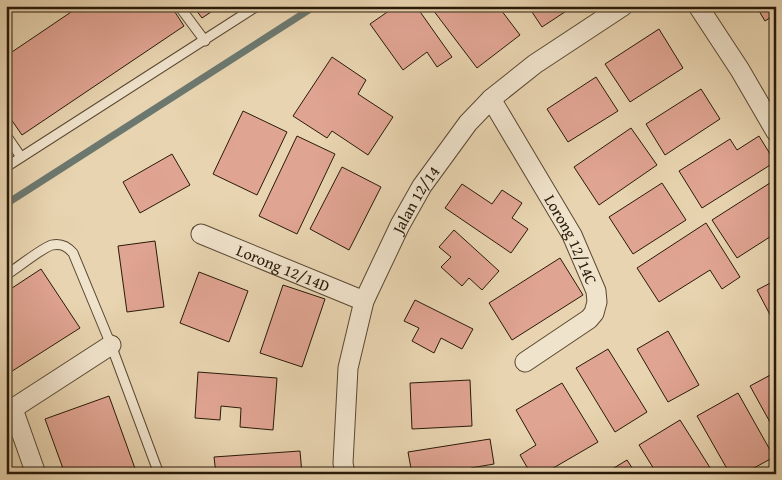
<svg xmlns="http://www.w3.org/2000/svg" width="782" height="480" viewBox="0 0 782 480" font-family="'Gentium Book Plus',serif">
	<style>
		.lines { fill: none; stroke-linecap: round; stroke-linejoin: round }
		.stream { stroke: #6c786f; stroke-width: 7 }
		.building { fill: #e0a492; stroke: #291a08 }
		.service-casing { stroke: #594832; stroke-width: 11 }
		.minor-casing { stroke: #594832; stroke-width: 21 }
		.service { stroke: #f0e3cc; stroke-width: 9 }
		.minor { stroke: #f0e3cc; stroke-width: 19 }
		.labels { text-anchor: middle; stroke-width: 4; stroke-linejoin: round; paint-order: stroke }
		.street-label { font-size: 16px; fill: #291a08; stroke: #f0e3cc }
	</style>
	<rect width="100%" height="100%" fill="#e8d4b0"/>
	<filter id="stains"><feTurbulence type="fractalNoise" baseFrequency=".004" numOctaves="4"/><feColorMatrix values="0 0 0 0 .2 0 0 0 0 .09 0 0 0 0 .02 0 0 0 .5 -.17"/></filter>
	<radialGradient id="worn" r=".72"><stop offset=".6" stop-color="#630" stop-opacity="0"/><stop offset="1" stop-color="#630" stop-opacity=".3"/></radialGradient>
	<g class="lines">
		<polyline class="stream" points="6,204 315,6"/>
	</g>
	<g class="building">
		<polygon points="80,6 171,6 184,26 22,135 6,112 6,56"/>
		<polygon points="193,6 220,6 202,18"/>
		<polygon points="396,6 416,6 452,57 437,67 427,52 403,70 370,24"/>
		<polygon points="430,6 498,6 520,35 477,68"/>
		<polygon points="528,6 574,6 542,27"/>
		<polygon points="756,6 776,6 776,14 765,21"/>
		<polygon points="659,29 683,68 630,102 605,64"/>
		<polygon points="776,35 776,47 770,38"/>
		<polygon points="332,57 366,80 358,94 393,117 368,155 332,131 327,138 293,116"/>
		<polygon points="596,77 618,111 568,142 547,109"/>
		<polygon points="701,89 720,119 665,155 646,124"/>
		<polygon points="243,111 287,132 257,195 213,174"/>
		<polygon points="631,128 657,165 599,205 574,167"/>
		<polygon points="297,136 335,154 297,234 259,216"/>
		<polygon points="759,136 775,162 702,208 679,171 730,139 737,150"/>
		<polygon points="172,154 190,185 140,213 123,182"/>
		<polygon points="342,167 381,187 349,250 310,229"/>
		<polygon points="662,183 686,220 633,254 609,217"/>
		<polygon points="770,183 776,191 776,233 737,258 712,220"/>
		<polygon points="462,184 492,204 502,190 522,203 512,218 528,229 511,253 445,208"/>
		<polygon points="706,223 740,277 722,289 710,270 659,302 637,268"/>
		<polygon points="454,230 499,271 482,290 469,278 462,286 441,267 451,257 439,247"/>
		<polygon points="155,241 164,307 127,312 118,246"/>
		<polygon points="560,258 583,295 512,340 489,303"/>
		<polygon points="41,269 80,328 6,375 6,292"/>
		<polygon points="199,272 248,291 229,342 180,323"/>
		<polygon points="776,280 776,326 757,290"/>
		<polygon points="283,285 325,299 302,367 260,353"/>
		<polygon points="415,300 473,329 462,349 441,338 434,353 412,341 419,328 404,321"/>
		<polygon points="668,331 699,385 668,402 637,349"/>
		<polygon points="608,349 647,412 615,432 576,368"/>
		<polygon points="198,372 277,378 273,430 240,427 241,408 221,406 220,420 195,418"/>
		<polygon points="776,372 776,433 750,386"/>
		<polygon points="470,380 472,426 412,429 410,383"/>
		<polygon points="562,383 598,442 543,474 531,474 520,455 536,445 516,410"/>
		<polygon points="738,393 774,457 743,474 730,474 697,416"/>
		<polygon points="109,396 137,474 65,474 45,419"/>
		<polygon points="680,420 714,474 657,474 639,445"/>
		<polygon points="490,439 494,464 471,468 472,474 412,474 408,452"/>
		<polygon points="300,451 302,474 216,474 214,457"/>
		<polygon points="627,460 636,474 604,474"/>
	</g>
	<g class="lines">
		<g class="service-casing">
			<g id="service">
				<polyline points="179,6 205,41"/>
				<polyline points="6,135 21,157"/>
				<polyline points="6,167 257,6"/>
				<path d="M6 275C16 269 43 247 52 245 61 243 67 246 73 253L111 345 159 474"/>
			</g>
		</g>
		<g class="minor-casing">
			<g id="minor">
				<polyline points="698,6 740,70 776,132"/>
				<path id="s1" d="M491 99 572 235 596 291 597 302 594 313 589 319 525 362"/>
				<path id="s2" d="M201 234 364 301"/>
				<polyline points="13,409 36,474"/>
				<polyline points="6,413 111,345"/>
				<path id="s3" d="M345 474 343 463 348 368 364 301 400 225 422 186 468 123 491 99 535 64 623 6"/>
			</g>
		</g>
		<use href="#service" class="service"/>
		<use href="#minor" class="minor"/>
	</g>
	<g class="labels">
		<g class="street-label">
			<text dy="6" stroke="none"><textPath href="#s3" startOffset="289">Jalan 12/14</textPath></text>
			<text dy="6" stroke="none"><textPath href="#s1" startOffset="162">Lorong 12/14C</textPath></text>
			<text dy="6" stroke="none"><textPath href="#s2" startOffset="89">Lorong 12/14D</textPath></text>
		</g>
	</g>
	<rect width="782" height="480" fill="none" stroke="#e8d4b0" stroke-width="25"/>
	<rect x="8" y="8" width="767" height="465" fill="none" stroke="#291a08" stroke-width="2.5"/>
	<rect x="12" y="12" width="757" height="455" fill="none" stroke="#291a08"/>
	<rect width="100%" height="100%" filter="url(#stains)"/>
	<rect width="100%" height="100%" fill="url(#worn)"/>
</svg>
